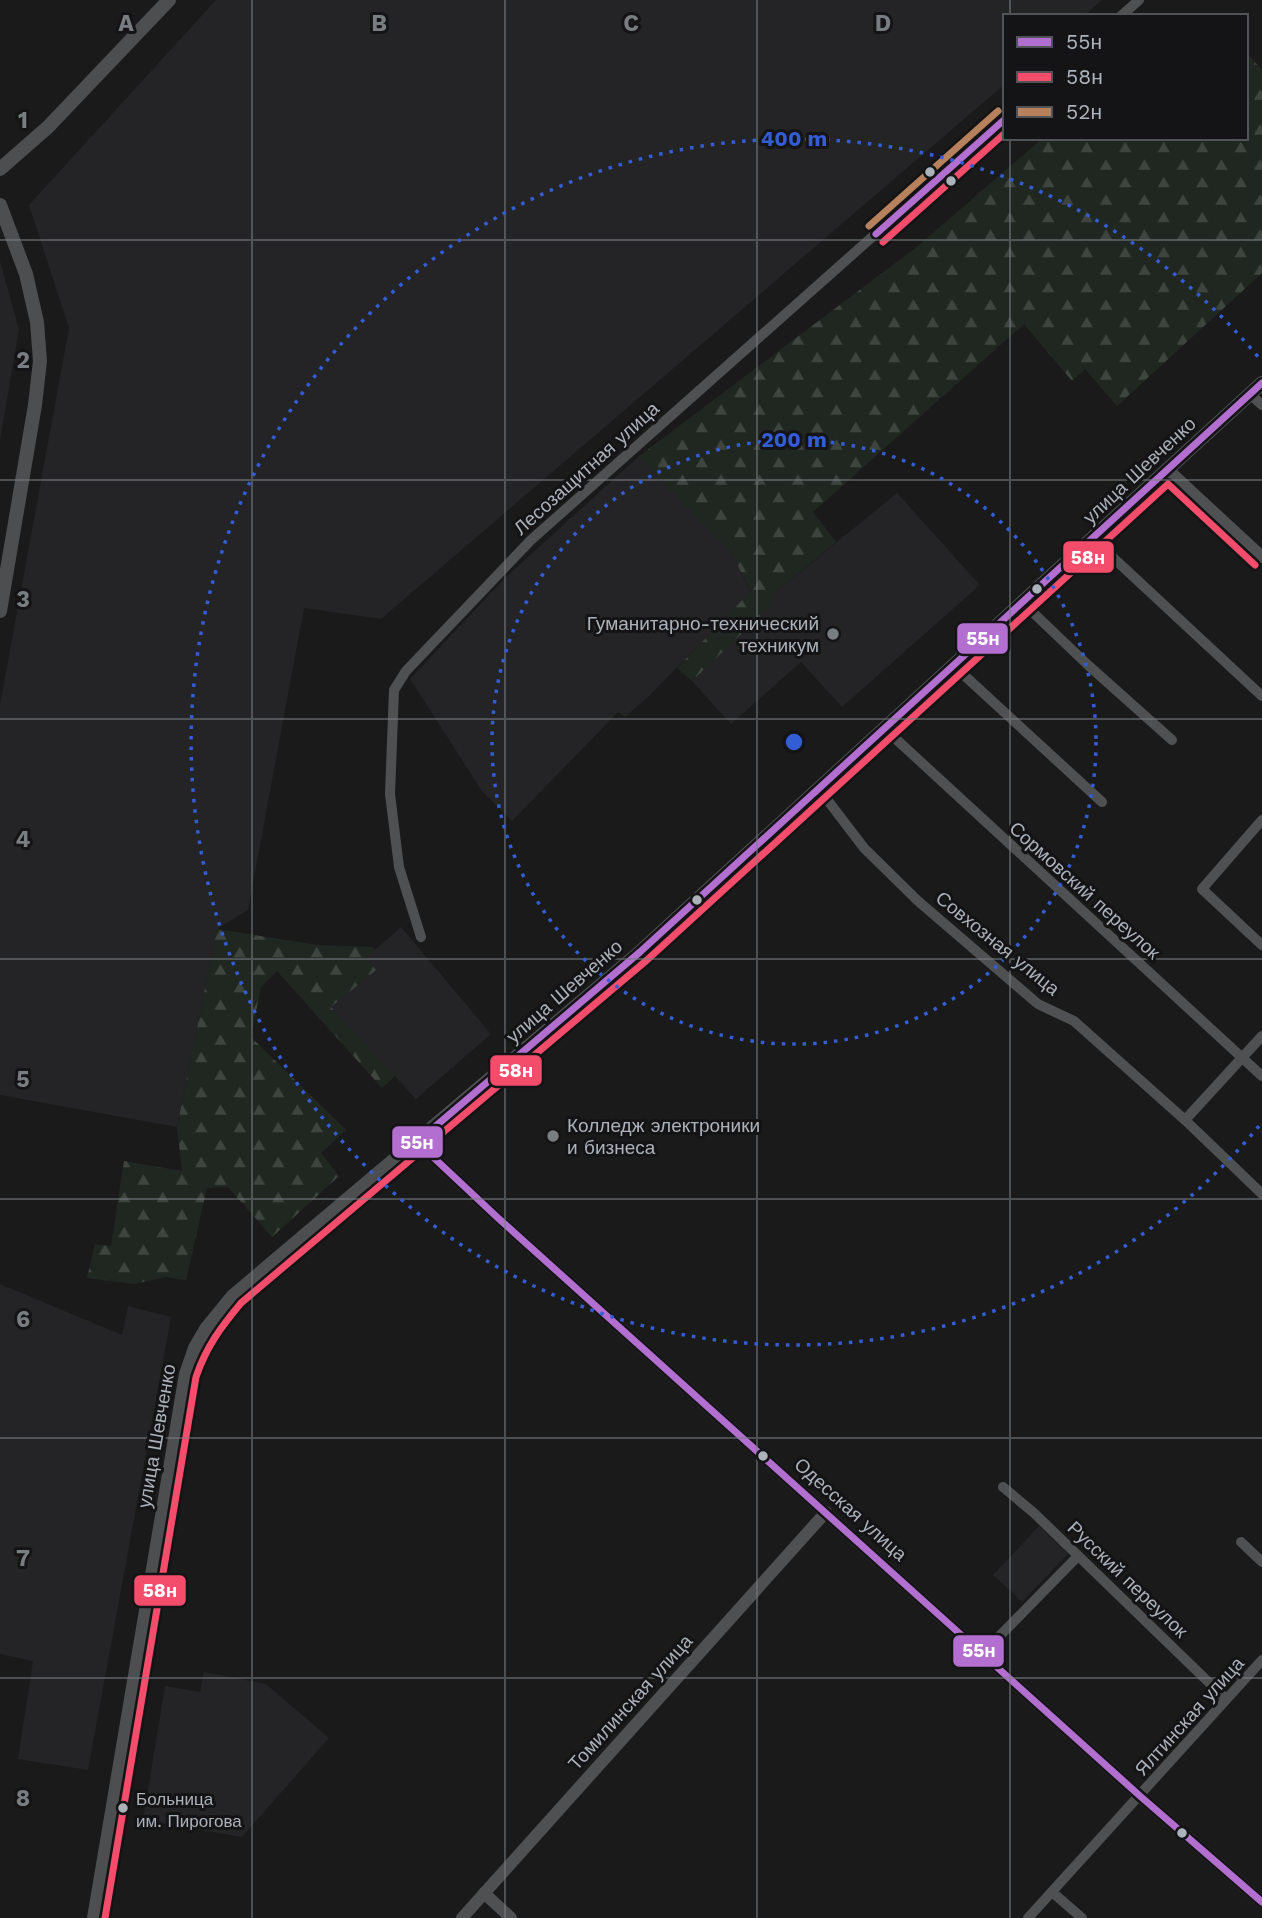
<svg xmlns="http://www.w3.org/2000/svg" width="1262" height="1918" viewBox="0 0 1262 1918" font-family="'Work Sans',sans-serif">
	<style>
		.built { fill: #242426 }
		.forest { fill: url(#forest-firs) }
		.lines { fill: none; stroke-linecap: round; stroke-linejoin: round }
		.minor { stroke: #4e5052; stroke-width: 10 }
		.tertiary { stroke: #4e5052; stroke-width: 12 }
		.secondary { stroke: #4d4e50; stroke-width: 14 }
		.bus-1-casing { stroke: #141416; stroke-width: 12 }
		.bus-2-casing { stroke: #141416; stroke-width: 12 }
		.bus-3-casing { stroke: #141416; stroke-width: 12 }
		.bus-1 { stroke: #b36fd0; stroke-width: 7 }
		.bus-2 { stroke: #f44d6c; stroke-width: 7 }
		.bus-3 { stroke: #b6815c; stroke-width: 7 }
		.grid { fill: none; stroke: #787d82; stroke-width: 2; stroke-opacity: 0.55 }
		.ring { fill: none; stroke: #325dd4; stroke-width: 3.5; stroke-dasharray: 3.5 7 }
		.bus-dot { fill: #abb2ba; stroke: #141416; stroke-width: 2.5 }
		.poi-dot { fill: #787d82; stroke: #141416; stroke-width: 2.5 }
		.labels { text-anchor: middle; stroke-width: 6; stroke-linejoin: round; paint-order: stroke }
		.bus-label { font-size: 17px; fill: #abb2ba; stroke: #141416; text-anchor: start }
		.street-label { font-size: 19px; fill: #abb2ba; stroke: #141416 }
		.poi-label { font-size: 19px; fill: #abb2ba; stroke: #141416; text-anchor: end }
		.grid-label { font-size: 23px; text-anchor: middle; font-weight: bold; fill: #787d82; stroke: #141416; stroke-width: 6; stroke-linejoin: round; paint-order: stroke }
		.centre { fill: #325dd4; stroke: #141416; stroke-width: 3.5 }
		.ring-label { font-size: 21px; text-anchor: middle; font-weight: bold; fill: #325dd4; stroke: #141416; stroke-width: 6; stroke-linejoin: round; paint-order: stroke }
		.line-badge { stroke: #141416; stroke-width: 2.5 }
		.badge-label { font-size: 19px; text-anchor: middle; font-weight: bold; fill: #fff }
	</style>
	<defs>
		<pattern id="forest-firs" width="22" height="20" patternUnits="userSpaceOnUse" patternTransform="scale(1.75)"><rect width="22" height="20" fill="#202720"/><path d="M5 1l3.5 6h-7zM16 11l3.5 6h-7z" fill="#3e443e"/></pattern>
	</defs>
	<rect width="100%" height="100%" fill="#1a1a1a"/>
	<g class="built">
		<polygon points="216,0 1102,0 1084,16 1005,16 1005,84 381,619 304,608 248,910 217,929 177,1127 0,1095 0,705 69,328 29,205"/>
		<polygon points="0,261 19,330 0,440"/>
		<polygon points="638,457 730,551 751,592 648,697 625,717 618,712 512,821 482,791 410,679 505,578"/>
		<polygon points="897,493 980,585 842,707 801,662 731,724 692,681 772,605 772,595"/>
		<polygon points="401,927 491,1034 416,1099 331,1007 375,970 366,958"/>
		<polygon points="0,1284 122,1335 128,1306 171,1317 88,1770 18,1759 33,1661 0,1654"/>
		<polygon points="1039,1526 1068,1554 1022,1602 993,1575"/>
		<polygon points="204,1672 266,1684 329,1738 242,1837 143,1820 165,1686 200,1692"/>
	</g>
	<g class="forest">
		<polygon points="1246,52 1262,70 1262,273 1117,406 1085,369 1072,381 1024,324 813,512 836,542 772,595 772,605 692,681 677,668 751,591 730,551 638,457 918,246 1043,138 1246,138"/>
		<polygon points="217,929 317,945 373,947 375,950 366,958 376,970 331,1007 395,1076 382,1088 277,971 261,987 251,1037 346,1130 321,1153 339,1176 272,1237 228,1187 207,1188 186,1280 166,1277 134,1284 87,1278 95,1244 111,1246 124,1161 182,1171 177,1127"/>
	</g>
	<g class="lines">
		<g class="minor">
			<polyline points="1121,16 1139,0"/>
			<polyline points="1250,394 1262,405"/>
			<polyline points="1093,539 1262,696"/>
			<polyline points="1023,603 1089,666 1172,740"/>
			<polyline points="954,666 1102,802"/>
			<polyline points="885,729 1262,1076"/>
			<polyline points="819,789 864,848 918,901 1038,1004 1074,1021 1185,1120 1262,1194"/>
			<polyline points="1262,820 1202,889 1262,945"/>
			<polyline points="421,937 399,867 390,794 394,690 406,671 531,540 1005,119"/>
			<polyline points="1185,1120 1262,1036"/>
			<polyline points="1003,1487 1034,1513 1226,1699"/>
			<polyline points="1241,1542 1262,1562"/>
			<polyline points="983,1653 1078,1556"/>
			<polyline points="1052,1892 1082,1918"/>
			<polyline points="1028,1918 1262,1660"/>
		</g>
		<g class="tertiary">
			<polyline points="1168,470 1262,557"/>
			<polyline points="417,1142 498,1218 1140,1796 1262,1902"/>
			<polyline points="484,1893 511,1918"/>
			<polyline points="462,1918 826,1512"/>
		</g>
		<g class="secondary">
			<polyline points="0,169 48,127 169,0"/>
			<polyline points="0,205 26,274 37,322 40,361 35,405 0,611"/>
			<polyline points="94,1918 186,1374 195,1348 206,1329 233,1296 640,952 1262,383"/>
		</g>
		<g class="bus-1-casing">
			<g id="bus-1">
				<polyline points="876,234 1005,119"/>
				<polyline points="1262,383 640,952 417,1142 498,1218 1140,1796 1262,1902"/>
			</g>
		</g>
		<g class="bus-2-casing">
			<g id="bus-2">
				<polyline points="883,242 1005,133"/>
				<path d="M105 1918 196 1377C206 1347 221 1327 241 1303L647 960 1168 484 1255 565"/>
			</g>
		</g>
		<g class="bus-3-casing">
			<polyline id="bus-3" points="869,226 998,111"/>
		</g>
		<use href="#bus-1" class="bus-1"/>
		<use href="#bus-2" class="bus-2"/>
		<use href="#bus-3" class="bus-3"/>
	</g>
	<path class="grid" d="M252 0V1918M505 0V1918M757 0V1918M1010 0V16M1010 138V1918M0 240H1262M0 480H1262M0 719H1262M0 959H1262M0 1199H1262M0 1438H1262M0 1678H1262"/>
	<g class="ring">
		<circle cx="794" cy="742" r="302"/>
		<path d="M1259 1126A603 603 0 1 1 1259 358"/>
	</g>
	<g class="bus-dot">
		<circle cx="930" cy="172" r="6"/>
		<circle cx="951" cy="181" r="6"/>
		<circle cx="1037" cy="589" r="6"/>
		<circle cx="697" cy="900" r="6"/>
		<circle cx="763" cy="1456" r="6"/>
		<circle cx="123" cy="1808" r="6"/>
		<circle cx="1182" cy="1833" r="6"/>
	</g>
	<g class="poi-dot">
		<circle cx="833" cy="634" r="7"/>
		<circle cx="553" cy="1136" r="7"/>
	</g>
	<g class="labels">
		<g class="bus-label">
			<text x="136" y="1805">Больница<tspan x="136" dy="22">им. Пирогова</tspan></text>
		</g>
		<g class="street-label">
			<text transform="translate(586 468) rotate(-42)" y="7">Лесозащитная улица</text>
			<text transform="translate(1139 470) rotate(-43)" y="7">улица Шевченко</text>
			<text transform="translate(1085 890) rotate(42)" y="7">Сормовский переулок</text>
			<text transform="translate(998 943) rotate(39)" y="7">Совхозная улица</text>
			<text transform="translate(564 991) rotate(-41)" y="7">улица Шевченко</text>
			<text transform="translate(156 1436) rotate(-80)" y="7">улица Шевченко</text>
			<text transform="translate(851 1509) rotate(42)" y="7">Одесская улица</text>
			<text transform="translate(1128 1579) rotate(44)" y="7">Русский переулок</text>
			<text transform="translate(630 1702) rotate(-48)" y="7">Томилинская улица</text>
			<text transform="translate(1189 1716) rotate(-48)" y="7">Ялтинская улица</text>
		</g>
		<g class="poi-label">
			<text x="819" y="630">Гуманитарно-технический<tspan x="819" dy="22">техникум</tspan></text>
			<text x="567" y="1132" text-anchor="start">Колледж электроники<tspan x="567" dy="22">и бизнеса</tspan></text>
		</g>
	</g>
	<g class="grid-label">
		<text x="126" y="31">A</text>
		<text x="379" y="31">B</text>
		<text x="631" y="31">C</text>
		<text x="883" y="31">D</text>
		<text x="23" y="128">1</text>
		<text x="23" y="368">2</text>
		<text x="23" y="607">3</text>
		<text x="23" y="847">4</text>
		<text x="23" y="1087">5</text>
		<text x="23" y="1327">6</text>
		<text x="23" y="1566">7</text>
		<text x="23" y="1806">8</text>
	</g>
	<circle cx="794" cy="742" r="10" class="centre"/>
	<g class="ring-label">
		<text x="794" y="146">400 m</text>
		<text x="794" y="447">200 m</text>
	</g>
	<g class="line-badge">
		<rect x="1062" y="540" width="53" height="34" rx="7" fill="#f44d6c"/>
		<rect x="956" y="622" width="53" height="33" rx="7" fill="#b36fd0"/>
		<rect x="489" y="1054" width="54" height="33" rx="7" fill="#f44d6c"/>
		<rect x="391" y="1125" width="53" height="34" rx="7" fill="#b36fd0"/>
		<rect x="133" y="1574" width="54" height="33" rx="7" fill="#f44d6c"/>
		<rect x="952" y="1634" width="53" height="34" rx="7" fill="#b36fd0"/>
	</g>
	<g class="badge-label">
		<text x="1088" y="564">58н</text>
		<text x="983" y="645">55н</text>
		<text x="516" y="1077">58н</text>
		<text x="417" y="1149">55н</text>
		<text x="160" y="1597">58н</text>
		<text x="979" y="1657">55н</text>
	</g>
	<rect x="1003" y="14" width="245" height="126" fill="#141416" stroke="#505358" stroke-width="2"/>
	<rect x="1017" y="37" width="35" height="10" fill="#b36fd0" stroke="#505358" stroke-width="2"/>
	<text x="1066" y="49" font-size="21" fill="#abb2ba">55н</text>
	<rect x="1017" y="72" width="35" height="10" fill="#f44d6c" stroke="#505358" stroke-width="2"/>
	<text x="1066" y="84" font-size="21" fill="#abb2ba">58н</text>
	<rect x="1017" y="107" width="35" height="10" fill="#b6815c" stroke="#505358" stroke-width="2"/>
	<text x="1066" y="119" font-size="21" fill="#abb2ba">52н</text>
</svg>
